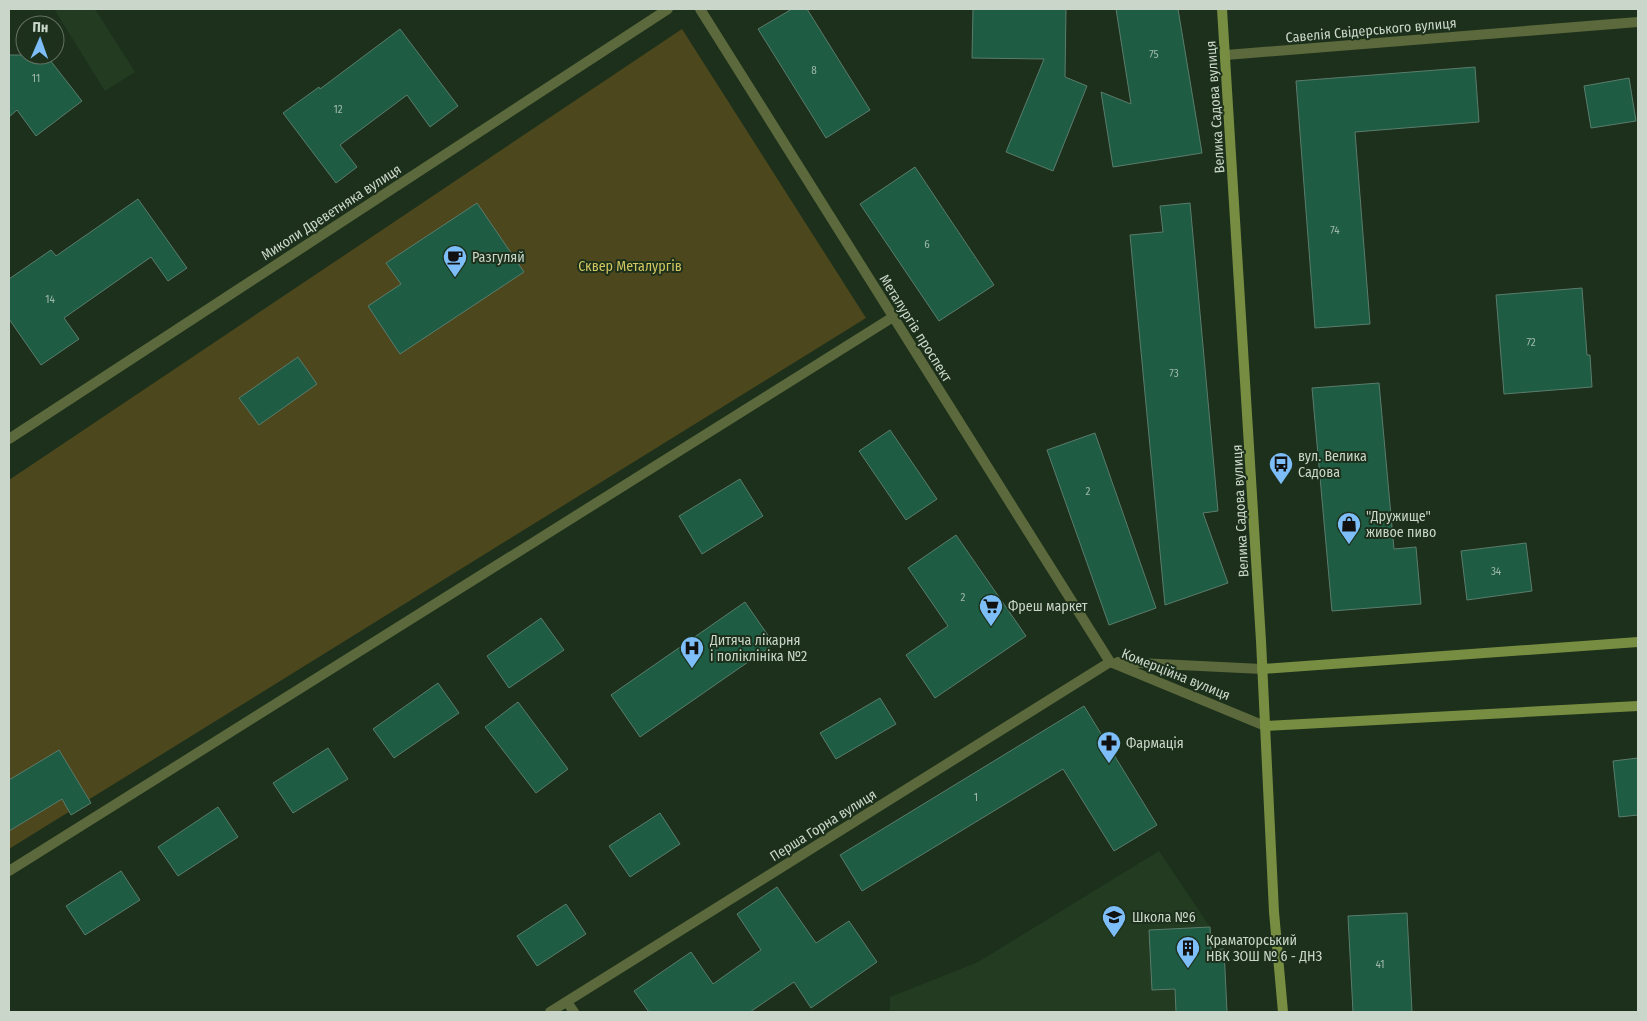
<svg xmlns="http://www.w3.org/2000/svg" width="1647" height="1021" viewBox="0 0 1647 1021" font-family="'Fira Sans Condensed',sans-serif">
	<style>
		.built { fill: #223b21 }
		.green { fill: #4d471d }
		.building { fill: #1e5c44; stroke: #5b7c6c }
		.lines { fill: none; stroke-linecap: round; stroke-linejoin: round }
		.lane { stroke: #5c693c; stroke-width: 10 }
		.street { stroke: #5c693c; stroke-width: 10 }
		.secondary { stroke: #778d41; stroke-width: 10 }
		.labels { text-anchor: middle; stroke-width: 4; stroke-linejoin: round; paint-order: stroke }
		.number-label { font-size: 11px; fill: #9fb8a8 }
		.street-label { font-size: 14px; fill: #cad6c9; stroke: #1c301b }
		.poi-label { font-size: 14px; fill: #cad6c9; stroke: #1c301b; text-anchor: start }
		.park-label { font-size: 14px; fill: #d3c660; stroke: #1c301b }
	</style>
	<rect width="100%" height="100%" fill="#1c301b"/>
	<g class="built">
		<polygon points="54,9 95,9 135,72 105,91"/>
		<polygon points="1159,851 1210,927 1212,950 1224,949 1227,1012 890,1012 890,997 978,962"/>
	</g>
	<polygon class="green" points="682,29 866,318 9,849 9,480"/>
	<g class="building">
		<polygon points="792,9 807,9 870,110 826,138 758,29"/>
		<polygon points="973,9 1066,9 1065,77 1087,86 1053,171 1006,152 1044,59 972,58"/>
		<polygon points="1116,9 1178,9 1202,153 1113,167 1101,92 1131,104"/>
		<polygon points="400,29 458,106 430,127 407,95 340,145 357,167 336,183 283,113 319,87 320,89"/>
		<polygon points="9,55 46,55 82,101 36,136 17,110 9,117"/>
		<polygon points="1475,67 1479,122 1355,132 1370,324 1315,328 1296,81"/>
		<polygon points="1629,78 1636,121 1591,128 1584,86"/>
		<polygon points="915,167 994,285 939,321 860,204"/>
		<polygon points="138,199 187,268 168,281 151,257 64,318 79,339 41,365 9,319 9,279 51,250 56,256"/>
		<polygon points="477,203 524,272 400,354 368,306 401,284 386,263"/>
		<polygon points="1190,203 1218,511 1203,513 1228,583 1165,605 1130,235 1163,232 1160,206"/>
		<polygon points="1582,288 1587,355 1590,355 1592,387 1504,394 1496,295"/>
		<polygon points="298,357 317,384 259,425 239,398"/>
		<polygon points="1379,383 1394,549 1416,547 1421,604 1332,611 1312,388"/>
		<polygon points="890,430 937,499 906,520 859,451"/>
		<polygon points="1095,433 1156,608 1109,625 1047,450"/>
		<polygon points="740,479 763,516 702,554 679,516"/>
		<polygon points="956,535 1026,636 935,698 906,655 948,626 908,568"/>
		<polygon points="1526,543 1532,591 1467,600 1461,551"/>
		<polygon points="745,602 774,644 640,737 611,695"/>
		<polygon points="541,618 564,650 509,688 487,656"/>
		<polygon points="438,683 459,713 394,758 373,729"/>
		<polygon points="880,698 896,724 836,759 820,733"/>
		<polygon points="518,702 568,769 536,793 485,727"/>
		<polygon points="1084,706 1157,825 1114,851 1063,769 862,891 840,855"/>
		<polygon points="328,748 348,779 293,813 273,783"/>
		<polygon points="59,750 91,803 71,815 62,799 9,831 9,780"/>
		<polygon points="1638,758 1638,815 1619,817 1613,761"/>
		<polygon points="218,807 238,837 178,876 158,847"/>
		<polygon points="660,813 680,844 630,877 609,846"/>
		<polygon points="121,871 140,900 85,935 66,906"/>
		<polygon points="777,887 816,943 849,921 877,962 811,1008 794,982 750,1012 649,1012 634,991 691,952 713,984 761,950 737,914"/>
		<polygon points="566,904 586,934 537,966 517,936"/>
		<polygon points="1407,913 1412,1012 1353,1012 1348,916"/>
		<polygon points="1210,927 1211,950 1224,949 1227,1012 1176,1012 1175,989 1152,990 1149,930"/>
	</g>
	<g class="lines">
		<polyline class="lane" points="567,1002 574,1012"/>
		<g class="street">
			<polyline points="700,9 1110,662"/>
			<polyline points="1226,55 1638,22"/>
			<polyline points="9,439 668,9"/>
			<polyline points="1110,662 1265,726"/>
			<polyline points="1118,662 1262,669"/>
			<polyline points="9,871 893,317"/>
			<polyline points="550,1012 1110,662"/>
		</g>
		<g class="secondary">
			<polyline points="1222,9 1261,641 1274,912 1283,1012"/>
			<polyline points="1262,669 1638,642"/>
			<polyline points="1265,726 1638,706"/>
		</g>
	</g>
	<defs>
		<g id="cafe-pin" transform="scale(1.25)"><path d="M0 17L-7.5 6A9.5 9.5 0 1 1 7.5 6Z" fill="#7dbef9" stroke="#1c301b"/><path d="M-5.5-4.5H6V0H3Q3 3.5 0 3.5H-2.5Q-5.5 3.5-5.5 0ZM3-3.2v2h1.7v-2ZM-6 4.5H4V6H-6Z" fill="#111"/></g>
		<g id="bus-pin" transform="scale(1.25)"><path d="M0 17L-7.5 6A9.5 9.5 0 1 1 7.5 6Z" fill="#7dbef9" stroke="#1c301b"/><path d="M-5-6H5V4H4V6H2V4H-2V6H-4V4H-5ZM-3.5-4V0h7V-4ZM-3.5 1.2v1.5H-2V1.2ZM2 1.2v1.5H3.5V1.2Z" fill="#111"/></g>
		<g id="shop-pin" transform="scale(1.25)"><path d="M0 17L-7.5 6A9.5 9.5 0 1 1 7.5 6Z" fill="#7dbef9" stroke="#1c301b"/><path d="M-5-2.5h2.3a2.7 3.5 0 0 1 5.4 0H5L5.5 6h-11ZM-1.5-2.5h3a1.5 2.3 0 0 0-3 0Z" fill="#111"/></g>
		<g id="supermarket-pin" transform="scale(1.25)"><path d="M0 17L-7.5 6A9.5 9.5 0 1 1 7.5 6Z" fill="#7dbef9" stroke="#1c301b"/><path d="M-6-5.5h2.5l.6 2H6L4.5 2H-2.5L-4.4-4H-6ZM-1.5 3.2a1.3 1.3 0 1 0 .1 0ZM3 3.2a1.3 1.3 0 1 0 .1 0Z" fill="#111"/></g>
		<g id="hospital-pin" transform="scale(1.25)"><path d="M0 17L-7.5 6A9.5 9.5 0 1 1 7.5 6Z" fill="#7dbef9" stroke="#1c301b"/><path d="M-5-5h3v3.5h4V-5h3V5h-3V1.5h-4V5h-3Z" fill="#111"/></g>
		<g id="pharmacy-pin" transform="scale(1.25)"><path d="M0 17L-7.5 6A9.5 9.5 0 1 1 7.5 6Z" fill="#7dbef9" stroke="#1c301b"/><path d="M-2-6h4v4h4v4h-4v4h-4v-4h-4v-4h4Z" fill="#111"/></g>
		<g id="school-pin" transform="scale(1.25)"><path d="M0 17L-7.5 6A9.5 9.5 0 1 1 7.5 6Z" fill="#7dbef9" stroke="#1c301b"/><path d="M0-5L7-2L0 1L-7-2ZM-4 1L0 2.5L4 1V4Q0 6-4 4Z" fill="#111"/></g>
		<g id="building-pin" transform="scale(1.25)"><path d="M0 17L-7.5 6A9.5 9.5 0 1 1 7.5 6Z" fill="#7dbef9" stroke="#1c301b"/><path d="M-4-6H4V6H1V3H-1V6H-4ZM-2.5-4.3h1.7v1.8h-1.7ZM.8-4.3h1.7v1.8H.8ZM-2.5-1h1.7V.8h-1.7ZM.8-1h1.7V.8H.8Z" fill="#111"/></g>
	</defs>
	<g fill-rule="evenodd">
		<use href="#cafe-pin" x="455" y="257"/>
		<use href="#bus-pin" x="1281" y="464"/>
		<use href="#shop-pin" x="1349" y="524"/>
		<use href="#supermarket-pin" x="991" y="606"/>
		<use href="#hospital-pin" x="692" y="648"/>
		<use href="#pharmacy-pin" x="1109" y="743"/>
		<use href="#school-pin" x="1114" y="917"/>
		<use href="#building-pin" x="1188" y="948"/>
	</g>
	<g class="labels">
		<g class="number-label">
			<text x="1154" y="58">75</text>
			<text x="814" y="74">8</text>
			<text x="36" y="82">11</text>
			<text x="338" y="113">12</text>
			<text x="1335" y="234">74</text>
			<text x="927" y="248">6</text>
			<text x="50" y="303">14</text>
			<text x="1531" y="346">72</text>
			<text x="1174" y="377">73</text>
			<text x="1088" y="495">2</text>
			<text x="1496" y="575">34</text>
			<text x="963" y="601">2</text>
			<text x="976" y="801">1</text>
			<text x="1380" y="968">41</text>
		</g>
		<g class="street-label">
			<text transform="translate(1371 30) rotate(-5)" y="5">Савелія Свідерського вулиця</text>
			<text transform="translate(1215 107) rotate(-94)" y="5">Велика Садова вулиця</text>
			<text transform="translate(331 212) rotate(-33)" y="5">Миколи Древетняка вулиця</text>
			<text transform="translate(916 328) rotate(58)" y="5">Металургів проспект</text>
			<text transform="translate(1240 511) rotate(-93)" y="5">Велика Садова вулиця</text>
			<text transform="translate(1176 674) rotate(22)" y="5">Комерційна вулиця</text>
			<text transform="translate(823 825) rotate(-32)" y="5">Перша Горна вулиця</text>
		</g>
		<g class="poi-label">
			<text x="472" y="262">Разгуляй</text>
			<text x="1298" y="461">вул. Велика<tspan x="1298" dy="16">Садова</tspan></text>
			<text x="1366" y="521">"Дружище"<tspan x="1366" dy="16">живое пиво</tspan></text>
			<text x="1008" y="611">Фреш маркет</text>
			<text x="710" y="645">Дитяча лікарня<tspan x="710" dy="16">і поліклініка №2</tspan></text>
			<text x="1126" y="748">Фармація</text>
			<text x="1132" y="922">Школа №6</text>
			<text x="1206" y="945">Краматорський<tspan x="1206" dy="16">НВК ЗОШ № 6 - ДНЗ</tspan></text>
		</g>
		<g class="park-label">
			<text x="630" y="271">Сквер Металургів</text>
		</g>
	</g>
	<rect width="1647" height="1021" fill="none" stroke="#cad6c9" stroke-width="20"/>
	<g transform="translate(40 40) rotate(2)"><circle r="24" fill="#1c301b" stroke="#627261"/>
	<path d="M0-4L9 19L0 12L-9 19Z" fill="#7dbef9"/>
	<text y="-8" font-size="14" font-weight="bold" text-anchor="middle" fill="#cad6c9">Пн</text>
	</g>
</svg>
